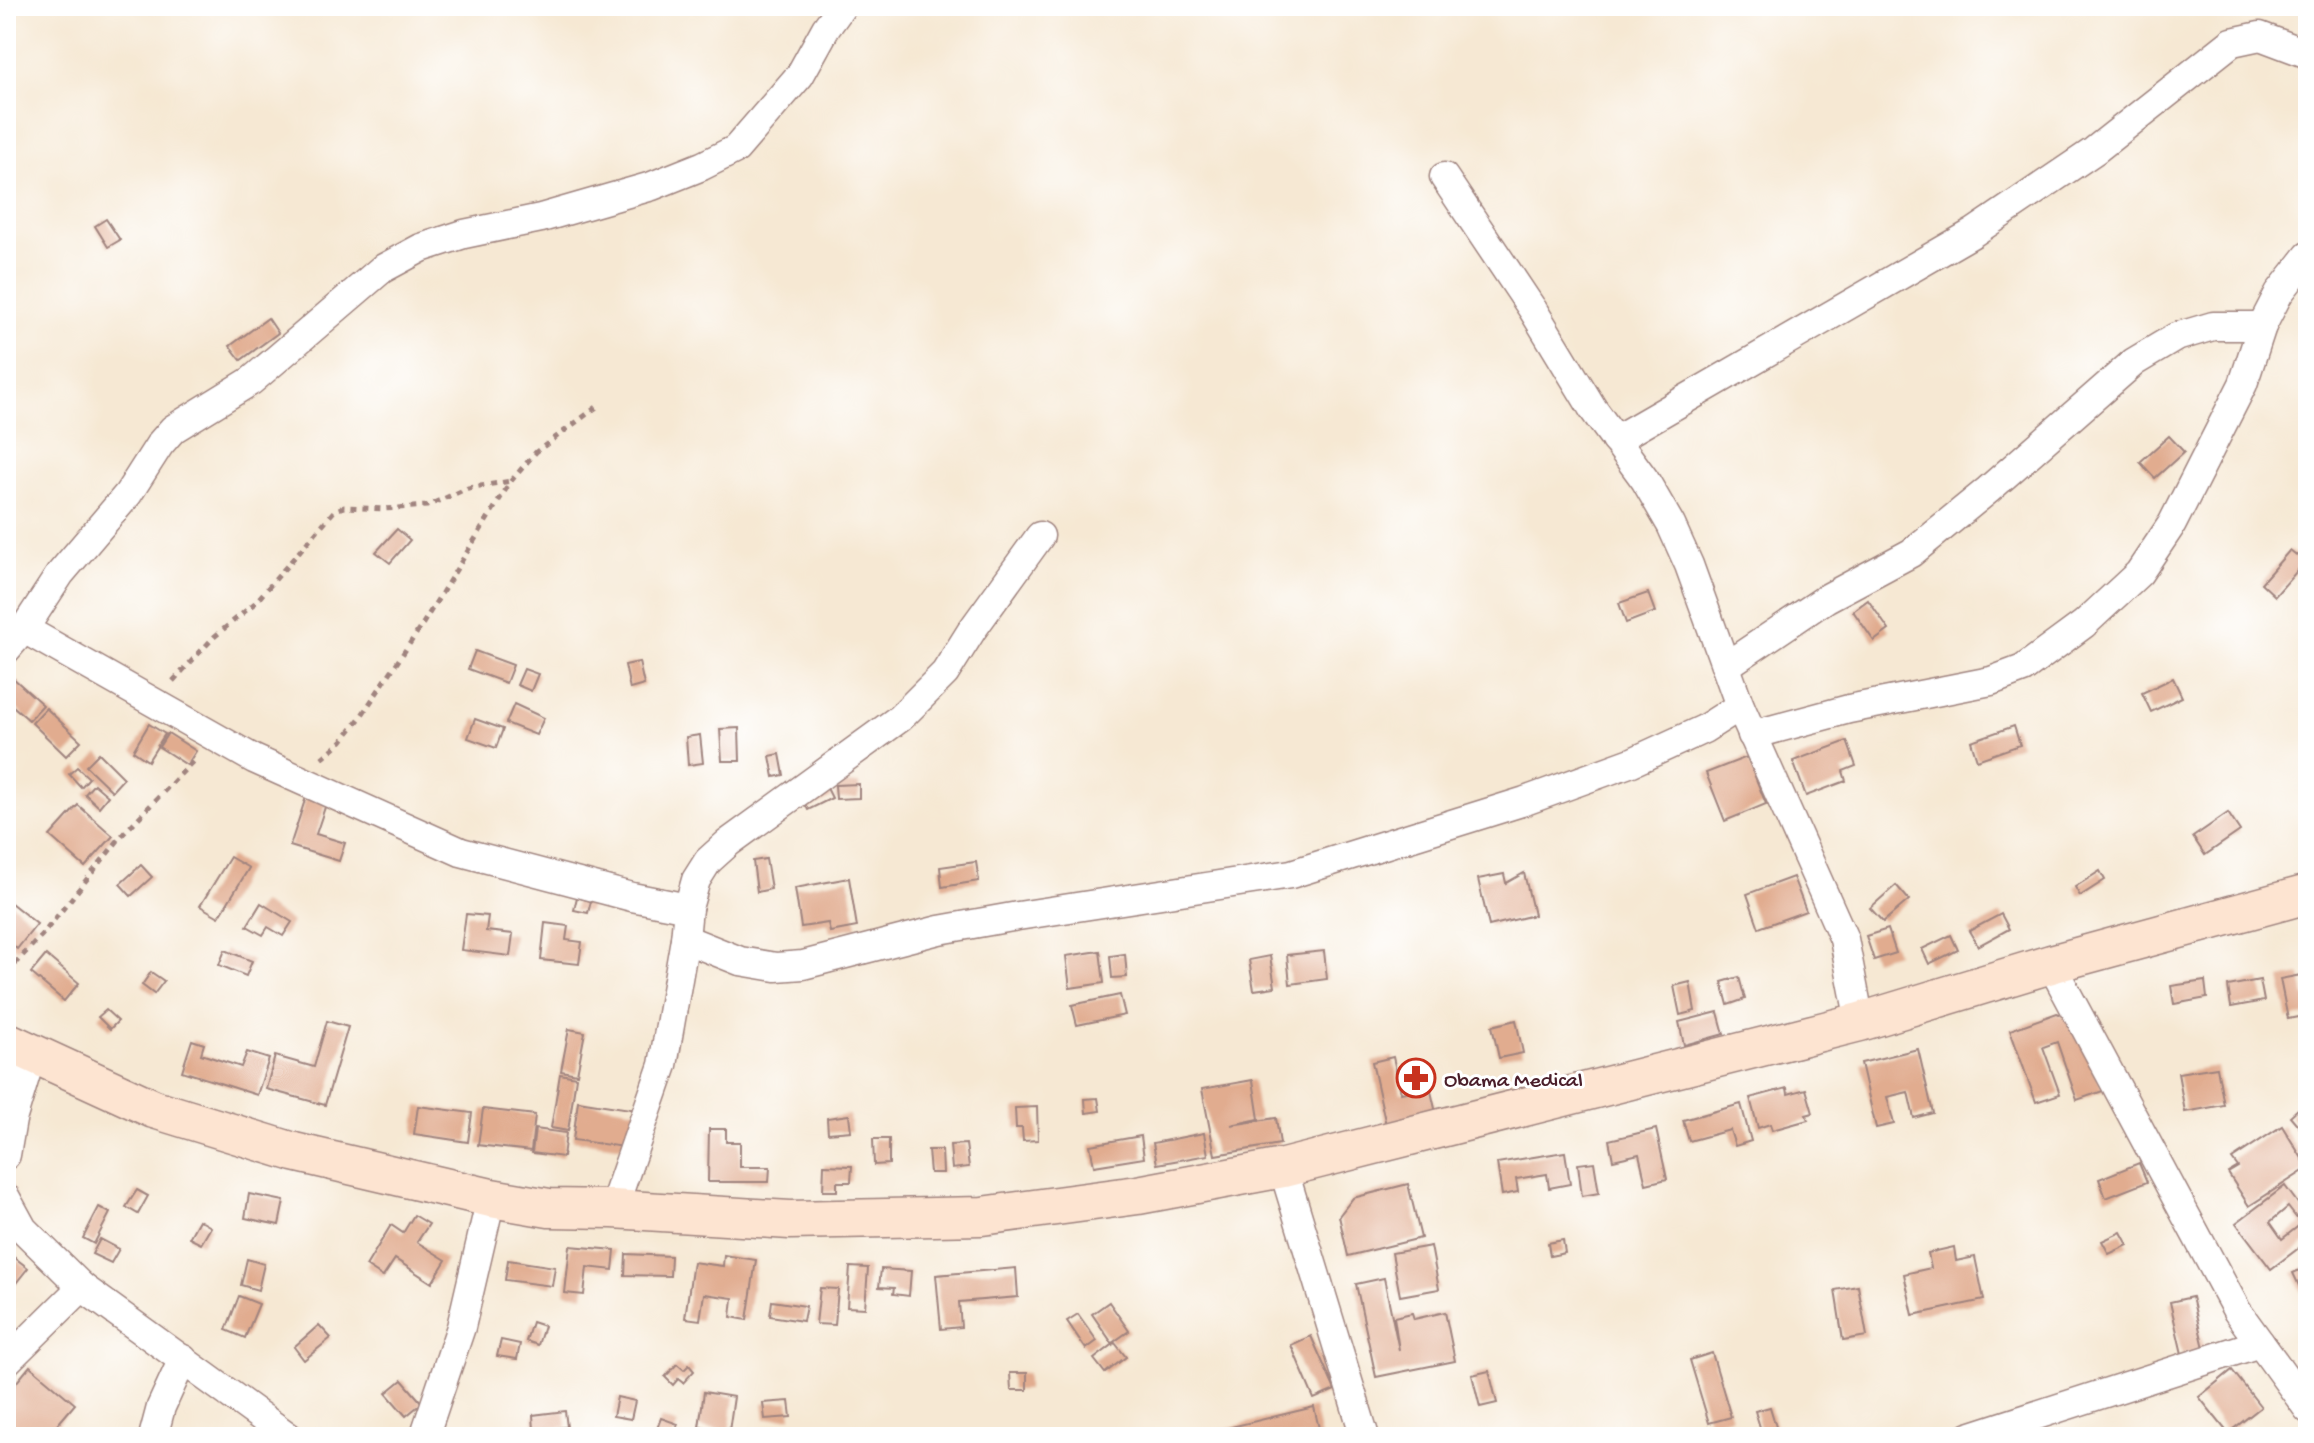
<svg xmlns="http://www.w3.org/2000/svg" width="2314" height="1443" viewBox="0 0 2314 1443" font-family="'Gochi Hand',sans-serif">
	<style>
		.building { fill: #e1ac8f; fill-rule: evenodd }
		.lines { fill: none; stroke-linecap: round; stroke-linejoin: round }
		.street-casing { stroke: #a0847f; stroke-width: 31 }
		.secondary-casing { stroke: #a0847f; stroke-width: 41 }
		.path { stroke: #a0847f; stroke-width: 5; stroke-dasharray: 6 6; stroke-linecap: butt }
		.street { stroke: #fff; stroke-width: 28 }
		.secondary { stroke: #fde4d1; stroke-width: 38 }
		.labels { text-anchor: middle; stroke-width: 6; stroke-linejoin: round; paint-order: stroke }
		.poi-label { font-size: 22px; fill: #4a1f2b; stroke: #fff; text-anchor: start }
	</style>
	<rect width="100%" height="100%" fill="#fff"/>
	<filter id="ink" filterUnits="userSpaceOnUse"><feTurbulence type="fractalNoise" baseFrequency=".0125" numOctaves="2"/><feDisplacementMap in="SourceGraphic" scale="16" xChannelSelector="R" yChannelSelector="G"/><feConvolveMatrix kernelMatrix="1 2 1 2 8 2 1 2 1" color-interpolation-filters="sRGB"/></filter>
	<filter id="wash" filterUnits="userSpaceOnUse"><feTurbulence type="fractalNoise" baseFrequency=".006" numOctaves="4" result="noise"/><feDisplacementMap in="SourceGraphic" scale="32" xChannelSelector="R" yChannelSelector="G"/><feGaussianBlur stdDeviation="1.8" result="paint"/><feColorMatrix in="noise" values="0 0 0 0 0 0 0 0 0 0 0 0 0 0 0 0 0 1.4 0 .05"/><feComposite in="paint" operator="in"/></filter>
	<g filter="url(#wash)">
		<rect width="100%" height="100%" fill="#f6e8d3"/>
		<g id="blocks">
			<g class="building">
				<polygon points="106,219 120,240 108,247 95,226"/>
				<polygon points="268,318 278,333 241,360 230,346"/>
				<polygon points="2169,436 2184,452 2155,478 2140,462"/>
				<polygon points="397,529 410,540 390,563 376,552"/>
				<polygon points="2290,550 2305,562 2275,596 2261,583"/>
				<polygon points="1648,593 1655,612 1626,623 1619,603"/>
				<polygon points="1868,600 1889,630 1874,641 1853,611"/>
				<polygon points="475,651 513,665 506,683 468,669"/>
				<polygon points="639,662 644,685 630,689 625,665"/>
				<polygon points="524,669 538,674 531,691 517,685"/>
				<polygon points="12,677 43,705 29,720 6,700 6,683"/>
				<polygon points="2173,678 2182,697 2151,712 2142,693"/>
				<polygon points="514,704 544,718 536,735 506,723"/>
				<polygon points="46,708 81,741 66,756 32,723"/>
				<polygon points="475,719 503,729 496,748 468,738"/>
				<polygon points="149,724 165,734 148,761 133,751"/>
				<polygon points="2014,726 2020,745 1977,760 1971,741"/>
				<polygon points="739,728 740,761 722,761 720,729"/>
				<polygon points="168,733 196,751 187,765 159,747"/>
				<polygon points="700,735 703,763 688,765 686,737"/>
				<polygon points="1847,741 1856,766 1843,771 1846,781 1806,796 1793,761"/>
				<polygon points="99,753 124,778 112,791 86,766"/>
				<polygon points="780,754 784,775 774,777 770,756"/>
				<polygon points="1747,757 1766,804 1725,821 1706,773"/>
				<polygon points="77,767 89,778 81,787 69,774"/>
				<polygon points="94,784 108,796 99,807 85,794"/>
				<polygon points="859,784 859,798 836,799 835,785"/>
				<polygon points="826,786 832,798 808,810 802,798"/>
				<polygon points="306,797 326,804 316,834 345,843 339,861 290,846"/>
				<polygon points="78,805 113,836 85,867 50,836"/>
				<polygon points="2228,813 2240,831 2205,855 2193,837"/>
				<polygon points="230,857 249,868 219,917 200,906"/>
				<polygon points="766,859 771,889 757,892 753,861"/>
				<polygon points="976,862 979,881 942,887 940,867"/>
				<polygon points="141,865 152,877 131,896 120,884"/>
				<polygon points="2100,871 2105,880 2080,896 2075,887"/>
				<polygon points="1524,873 1534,915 1489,926 1478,879 1504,874 1506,883"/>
				<polygon points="1793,877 1806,911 1759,928 1747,894"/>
				<polygon points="849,878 857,927 830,932 828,923 801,927 795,888"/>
				<polygon points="1896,885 1909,900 1883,922 1870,908"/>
				<polygon points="577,897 591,901 588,913 574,910"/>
				<polygon points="6,899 37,924 17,949 12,944 6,951"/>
				<polygon points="261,903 292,922 283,936 268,927 263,935 247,926"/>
				<polygon points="466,914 488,916 486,931 513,934 510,956 461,950"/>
				<polygon points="2001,914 2009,929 1978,946 1969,931"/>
				<polygon points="545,923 568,926 566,940 582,942 579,964 541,960"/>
				<polygon points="1888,929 1896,953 1874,960 1866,936"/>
				<polygon points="1951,935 1958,950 1929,964 1922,949"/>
				<polygon points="225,950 252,961 246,976 219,965"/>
				<polygon points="1100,951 1104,983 1070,988 1066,956"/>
				<polygon points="1324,951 1327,979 1290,984 1287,955"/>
				<polygon points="1125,954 1127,977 1112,978 1110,956"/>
				<polygon points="46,955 79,983 64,1001 31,973"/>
				<polygon points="1270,956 1275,987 1254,990 1249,960"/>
				<polygon points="151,972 164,981 154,994 142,985"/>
				<polygon points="2301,975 2305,997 2308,996 2308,1015 2288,1019 2280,979"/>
				<polygon points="1739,977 1745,999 1728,1005 1722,982"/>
				<polygon points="2260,980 2264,1001 2231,1007 2228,986"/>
				<polygon points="2205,981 2207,998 2174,1004 2171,986"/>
				<polygon points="1690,982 1695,1011 1680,1015 1674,986"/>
				<polygon points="1120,995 1125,1015 1077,1025 1072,1005"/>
				<polygon points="106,1010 118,1021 110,1029 98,1017"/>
				<polygon points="1718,1012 1724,1034 1684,1045 1679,1022"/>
				<polygon points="2057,1013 2078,1022 2103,1091 2077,1100 2057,1042 2043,1047 2060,1094 2036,1102 2010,1030"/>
				<polygon points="1516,1020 1523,1053 1499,1058 1492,1026"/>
				<polygon points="327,1021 348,1027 325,1105 266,1089 275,1056 314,1067"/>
				<polygon points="569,1029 585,1032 577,1074 561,1071"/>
				<polygon points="192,1040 204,1044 201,1054 241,1067 247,1052 269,1059 257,1095 182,1071"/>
				<polygon points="1918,1049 1933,1113 1914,1118 1908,1092 1887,1097 1894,1124 1876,1128 1861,1063"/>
				<polygon points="1393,1057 1401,1093 1430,1087 1436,1113 1386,1125 1372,1062"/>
				<polygon points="2217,1067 2224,1105 2185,1112 2178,1073"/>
				<polygon points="560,1074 576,1077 568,1131 551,1128"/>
				<polygon points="1253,1080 1259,1119 1231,1125 1276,1118 1280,1144 1215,1155 1202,1089"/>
				<polygon points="1787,1088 1788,1094 1806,1089 1813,1113 1806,1115 1808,1120 1772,1130 1770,1124 1758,1128 1750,1098"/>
				<polygon points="1098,1098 1100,1111 1086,1113 1085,1099"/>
				<polygon points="2308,1100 2308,1137 2290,1116"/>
				<polygon points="578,1101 637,1110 631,1148 573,1140"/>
				<polygon points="1741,1104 1751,1141 1735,1146 1730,1130 1689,1141 1683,1120"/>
				<polygon points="418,1106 472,1113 468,1142 414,1134"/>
				<polygon points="1037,1107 1038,1140 1023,1141 1022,1128 1016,1128 1015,1108"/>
				<polygon points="483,1109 535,1115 531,1151 478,1145"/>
				<polygon points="849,1115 851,1131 828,1133 827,1118"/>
				<polygon points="2282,1126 2308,1168 2249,1206 2228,1173 2238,1167 2232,1159"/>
				<polygon points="535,1129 566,1133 563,1157 532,1153"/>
				<polygon points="709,1129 726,1129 726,1142 740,1142 740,1167 770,1167 769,1182 708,1182"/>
				<polygon points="1656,1129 1667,1179 1646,1184 1639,1154 1613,1160 1609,1140"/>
				<polygon points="1204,1133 1208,1155 1157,1164 1153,1143"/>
				<polygon points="1141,1136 1144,1158 1094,1166 1090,1145"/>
				<polygon points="873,1139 889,1139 889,1164 874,1165"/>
				<polygon points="966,1144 969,1167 952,1169 950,1145"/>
				<polygon points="928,1150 942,1150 943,1173 930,1173"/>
				<polygon points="1565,1152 1570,1184 1549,1188 1547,1174 1516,1179 1518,1192 1502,1195 1497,1163"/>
				<polygon points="1594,1162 1599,1193 1582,1196 1578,1164"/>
				<polygon points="2139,1163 2147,1182 2106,1198 2099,1179"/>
				<polygon points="824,1165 852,1166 851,1182 837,1182 837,1191 823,1191"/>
				<polygon points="1408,1184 1421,1238 1348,1256 1339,1216 1353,1198"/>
				<path d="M2285 1186 2308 1217V1241L2271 1269 2236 1223ZM2288 1207 2301 1224 2282 1239 2270 1222Z"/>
				<polygon points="137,1190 148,1196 138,1214 126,1207"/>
				<polygon points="249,1194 284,1201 279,1225 245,1218"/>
				<polygon points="99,1207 110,1213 94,1244 83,1238"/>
				<polygon points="414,1215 429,1224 417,1242 446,1260 432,1283 395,1259 383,1277 366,1266 391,1225 403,1233"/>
				<polygon points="199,1220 211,1227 201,1244 189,1238"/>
				<polygon points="2121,1232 2128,1245 2109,1254 2102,1241"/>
				<polygon points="100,1239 119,1249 111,1263 92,1254"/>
				<polygon points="1563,1240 1565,1253 1550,1256 1548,1243"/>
				<polygon points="570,1246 615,1250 613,1270 587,1267 584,1295 565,1293"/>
				<polygon points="1431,1246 1439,1289 1400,1296 1392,1253"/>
				<polygon points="1954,1247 1956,1261 1975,1257 1984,1300 1913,1315 1904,1274 1931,1268 1928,1253"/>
				<polygon points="6,1251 28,1268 12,1288 6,1283"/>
				<polygon points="626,1254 671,1256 670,1276 625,1275"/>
				<polygon points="724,1255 756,1260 747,1320 731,1317 733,1298 704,1294 700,1320 685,1318 693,1262 723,1266"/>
				<polygon points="247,1259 264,1264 258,1290 241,1285"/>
				<polygon points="508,1260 555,1267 552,1286 505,1280"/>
				<polygon points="2308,1266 2308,1305 2293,1273"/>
				<polygon points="850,1267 868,1268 865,1308 847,1307"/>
				<polygon points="1016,1268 1018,1297 959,1302 961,1327 941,1329 936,1275"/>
				<polygon points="881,1269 911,1271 909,1296 893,1294 894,1288 879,1287"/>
				<polygon points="1384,1278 1399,1350 1394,1317 1412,1313 1414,1319 1445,1312 1455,1361 1376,1377 1356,1284"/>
				<polygon points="1858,1286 1867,1336 1843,1340 1835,1290"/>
				<polygon points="820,1288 838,1289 835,1325 816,1324"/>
				<polygon points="239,1296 259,1304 245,1338 226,1330"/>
				<polygon points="2192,1297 2204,1348 2182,1354 2170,1302"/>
				<polygon points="772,1301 806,1306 803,1321 770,1316"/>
				<polygon points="1109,1302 1129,1331 1112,1343 1092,1314"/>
				<polygon points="1078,1314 1097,1341 1086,1349 1067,1321"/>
				<polygon points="532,1322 544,1326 538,1345 526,1341"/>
				<polygon points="319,1325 331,1338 304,1360 294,1347"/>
				<polygon points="1311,1336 1335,1390 1314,1399 1291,1345"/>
				<polygon points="501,1340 520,1344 517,1359 497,1356"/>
				<polygon points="1115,1343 1126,1357 1105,1373 1094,1359"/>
				<polygon points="1712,1353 1731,1417 1709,1423 1690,1360"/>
				<polygon points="677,1364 684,1370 689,1365 694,1371 683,1383 678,1379 673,1385 665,1377"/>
				<polygon points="30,1366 75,1404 47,1437 6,1437 6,1395"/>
				<polygon points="2232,1370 2261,1407 2228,1433 2199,1397"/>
				<polygon points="1489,1371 1497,1403 1480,1407 1472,1375"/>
				<polygon points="1010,1373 1027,1373 1027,1390 1011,1390"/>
				<polygon points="402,1380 422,1403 406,1416 386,1393"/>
				<polygon points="704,1392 734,1397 729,1431 699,1427"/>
				<polygon points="617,1397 635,1401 631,1419 613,1416"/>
				<polygon points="789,1401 791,1417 765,1419 763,1403"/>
				<polygon points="1314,1407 1321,1437 1194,1437 1194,1436"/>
				<polygon points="1770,1407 1779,1437 1763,1437 1755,1411"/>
				<polygon points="565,1411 567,1427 534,1430 533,1415"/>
				<polygon points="661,1418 678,1424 673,1437 654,1437"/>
			</g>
		</g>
	</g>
	<g filter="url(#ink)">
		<use href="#blocks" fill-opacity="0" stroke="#a0847f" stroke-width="2"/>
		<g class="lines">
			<g class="street-casing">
				<g id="street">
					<polyline points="1444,177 1533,310 1593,409 1645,480 1671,525 1689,565 1740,706 1844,939 1860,1022"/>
					<polyline points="1615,440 1973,233 2094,151 2232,42 2260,36 2308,54"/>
					<polyline points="24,629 254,759 461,852 632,897 688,908"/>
					<polyline points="6,650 24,629 60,574 128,494 160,444 173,429 251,381 382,269 421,248 464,234 541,218 652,186 702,166 736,149 800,75 826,28 842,6"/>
					<polyline points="1726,666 1827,598 1911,553 1988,490 2134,362 2176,337 2213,326 2262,326"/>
					<polyline points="1752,735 1849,709 1991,681 2023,669 2084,624 2139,573 2172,524 2243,384 2262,326 2279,293 2308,256"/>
					<polyline points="685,939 740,961 776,967 803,965 939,930 1018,916 1291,874 1525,801 1632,762 1704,729 1740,706"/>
					<polyline points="2051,964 2237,1311 2308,1409"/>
					<polyline points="6,1155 12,1120 32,1054"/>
					<polyline points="1283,1168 1365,1437"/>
					<polyline points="6,1198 23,1229 82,1287 289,1437"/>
					<polyline points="613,1209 663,1065 685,939 688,908 696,880 708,861 728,843 900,718 945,673 972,630 1040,536"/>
					<polyline points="6,1362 82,1287"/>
					<polyline points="153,1437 161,1407 183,1359"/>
					<polyline points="424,1437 461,1327 491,1198"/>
					<polyline points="1969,1437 2260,1343"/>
				</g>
			</g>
			<g class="secondary-casing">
				<polyline id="secondary" points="6,1041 154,1109 294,1152 491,1198 549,1208 613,1209 790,1220 982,1216 1138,1195 1283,1168 1860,1022 2051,964 2308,894"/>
			</g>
			<g class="path">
				<polyline points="173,681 214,637 255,603 335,510 344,507 384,509 427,506 468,488 511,481"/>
				<polyline points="322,758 342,741 360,718 422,625 511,481 536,452 598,406"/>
				<polyline points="6,973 42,935 124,833 196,758"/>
			</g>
			<use href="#street" class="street"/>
			<use href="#secondary" class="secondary"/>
		</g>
	</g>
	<defs>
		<g id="pharmacy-ring" transform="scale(2)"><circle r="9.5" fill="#fff" stroke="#c8321e" stroke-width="1.5"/><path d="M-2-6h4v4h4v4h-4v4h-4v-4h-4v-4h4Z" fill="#c8321e"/></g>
	</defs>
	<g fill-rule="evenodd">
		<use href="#pharmacy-ring" x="1416" y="1078"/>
	</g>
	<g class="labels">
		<g class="poi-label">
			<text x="1444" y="1086">Obama Medical</text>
		</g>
	</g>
	<rect width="2314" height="1443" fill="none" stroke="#fff" stroke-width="32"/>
</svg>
